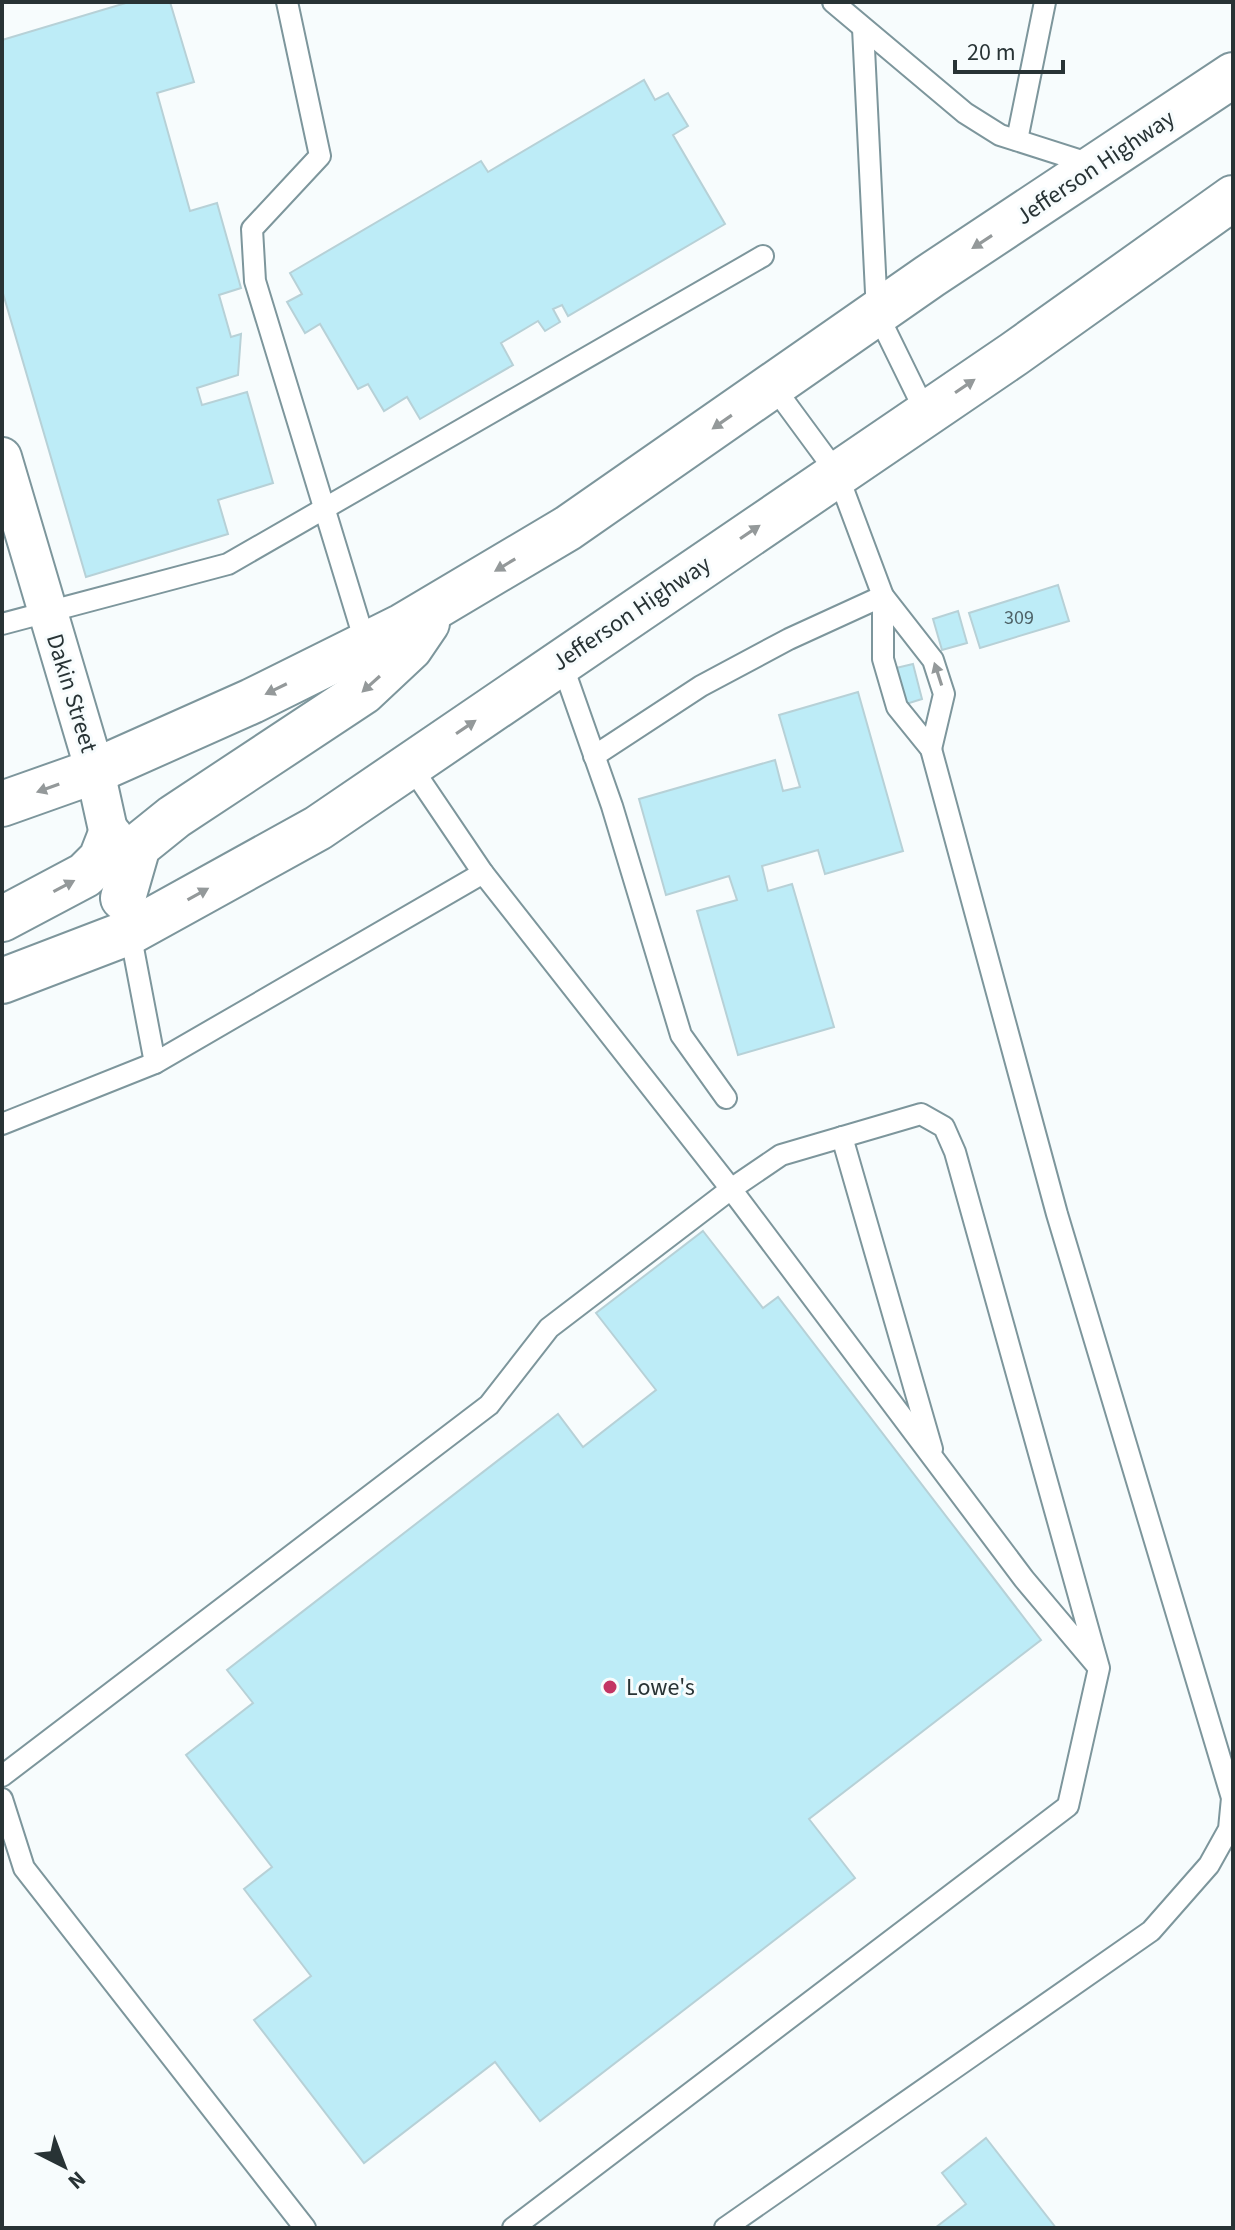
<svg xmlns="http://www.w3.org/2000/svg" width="1235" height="2230" viewBox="0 0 1235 2230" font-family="'Source Sans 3',sans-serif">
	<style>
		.building { fill: #bdecf7; stroke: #b7d1d7; stroke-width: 2 }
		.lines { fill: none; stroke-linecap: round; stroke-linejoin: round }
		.lane-casing { stroke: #7d969c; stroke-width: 24 }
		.street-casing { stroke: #7d969c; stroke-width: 42 }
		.primary-casing { stroke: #7d969c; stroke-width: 48 }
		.lane { stroke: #fff; stroke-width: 20 }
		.street { stroke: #fff; stroke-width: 38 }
		.primary { stroke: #fff; stroke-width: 44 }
		.oneway { fill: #94999a }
		.poi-dot { fill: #c33564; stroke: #f7fcfd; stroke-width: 3 }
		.labels { text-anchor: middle; stroke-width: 6; stroke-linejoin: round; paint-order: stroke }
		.number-label { font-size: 20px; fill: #4d6166 }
		.street-label { font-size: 24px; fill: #283335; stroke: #f7fcfd }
		.poi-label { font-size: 24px; fill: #283335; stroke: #f7fcfd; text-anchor: start }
	</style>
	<rect width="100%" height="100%" fill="#f7fcfd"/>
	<g class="building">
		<polygon points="129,2 170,2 194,82 157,93 190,211 217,203 241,288 219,295 231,337 241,334 238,375 197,388 202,405 247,392 273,483 218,500 228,534 86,577 2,290 2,40"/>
		<polygon points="644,80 655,100 668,93 688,126 673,135 725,224 568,316 562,305 553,309 560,322 545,331 538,321 501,343 513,365 420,419 407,397 384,411 368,384 358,389 320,324 305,333 287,302 302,294 290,273 481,161 488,172"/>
		<polygon points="1058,585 1069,621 980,648 969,613"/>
		<polygon points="958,611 967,643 942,650 933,619"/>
		<polygon points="913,664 922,699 906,704 896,668"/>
		<polygon points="858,692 903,851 825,874 818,850 762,866 768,891 792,884 834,1027 738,1055 697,911 737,900 729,876 666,895 639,799 775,760 783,791 800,787 779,715"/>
		<polygon points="703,1231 763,1308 778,1297 1041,1640 809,1819 855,1878 540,2121 495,2062 364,2163 254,2020 311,1976 244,1889 272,1867 186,1755 253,1703 227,1670 558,1414 583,1447 656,1390 596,1313"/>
		<polygon points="986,2138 1056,2228 935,2228 966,2204 942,2173"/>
	</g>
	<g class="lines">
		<g class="lane-casing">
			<g id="lane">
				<polyline points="287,2 320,156 252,229 255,281 366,645"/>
				<polyline points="833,2 965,113 1000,135 1094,165"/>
				<polyline points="863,28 877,313 926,413"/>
				<polyline points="1017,140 1045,2"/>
				<polyline points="773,386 837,473 883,596 933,660 944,694 931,749"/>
				<polyline points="2,624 228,564 763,256"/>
				<polyline points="561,661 612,806 681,1035 726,1098"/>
				<polyline points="594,756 701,686 789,639 883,596"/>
				<polyline points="410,765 483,873"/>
				<polyline points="130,932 155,1063"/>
				<polyline points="2,1124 155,1063 483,873 731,1189 549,1328 489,1405 2,1776"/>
				<polyline points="842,1137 932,1449"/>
				<polyline points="2,1799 24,1868 305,2228"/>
				<polyline points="513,2228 1068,1806 1099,1668 955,1152 944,1127 921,1114 781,1155 731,1189 1024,1579 1099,1668"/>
				<polyline points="725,2228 1151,1931 1209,1865 1229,1829 1232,1798 1057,1214 931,749 897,707 883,659 883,596"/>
			</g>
		</g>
		<g class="street-casing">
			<polyline id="street" points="2,457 95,771 116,866"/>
		</g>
		<g class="primary-casing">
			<g id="primary">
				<polyline points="2,804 95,771 252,701 403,626 568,528 930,276 1233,75"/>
				<polyline points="123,898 138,846 174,817 363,692 410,648 427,623"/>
				<polyline points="2,919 85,875 101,859 110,836"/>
				<polyline points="2,981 130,932 318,828 1014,354 1233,198"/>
			</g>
		</g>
		<use href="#lane" class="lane"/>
		<use href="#street" class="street"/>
		<use href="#primary" class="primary"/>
	</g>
	<defs><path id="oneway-solid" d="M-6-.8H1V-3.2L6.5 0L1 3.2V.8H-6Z" transform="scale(2)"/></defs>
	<g class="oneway">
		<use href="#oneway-solid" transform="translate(982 242) rotate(147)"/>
		<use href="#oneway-solid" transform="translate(965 386) rotate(-34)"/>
		<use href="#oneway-solid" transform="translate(722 422) rotate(145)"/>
		<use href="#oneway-solid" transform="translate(750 532) rotate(-34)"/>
		<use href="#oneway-solid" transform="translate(505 565) rotate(149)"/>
		<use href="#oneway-solid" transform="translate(938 674) rotate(-108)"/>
		<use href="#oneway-solid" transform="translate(371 684) rotate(138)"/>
		<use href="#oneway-solid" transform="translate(276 689) rotate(154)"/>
		<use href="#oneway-solid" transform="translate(466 727) rotate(-34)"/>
		<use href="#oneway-solid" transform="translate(48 788) rotate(160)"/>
		<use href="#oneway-solid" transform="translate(64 886) rotate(-28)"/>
		<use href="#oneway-solid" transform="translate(198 894) rotate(-29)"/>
	</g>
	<circle class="poi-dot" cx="610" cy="1687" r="8"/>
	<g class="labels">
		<g class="number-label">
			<text x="1019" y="624">309</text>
		</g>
		<g class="street-label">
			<text transform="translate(1095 167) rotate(-34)" y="8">Jefferson Highway</text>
			<text transform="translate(631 613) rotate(-34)" y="8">Jefferson Highway</text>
			<text transform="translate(72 693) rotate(73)" y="8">Dakin Street</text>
		</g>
		<g class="poi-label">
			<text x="626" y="1695">Lowe's</text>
		</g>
	</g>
	<rect width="1235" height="2230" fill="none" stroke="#283335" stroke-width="8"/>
	<g transform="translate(64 2166) rotate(138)" stroke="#f7fcfd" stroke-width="6" paint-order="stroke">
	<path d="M0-6L14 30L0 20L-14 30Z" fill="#283335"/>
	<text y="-12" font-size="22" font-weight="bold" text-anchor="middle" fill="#283335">N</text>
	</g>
	<path d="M955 60v12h108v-12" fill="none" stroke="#283335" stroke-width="4"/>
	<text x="967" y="60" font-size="24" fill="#283335" stroke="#f7fcfd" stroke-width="6" paint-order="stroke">20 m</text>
</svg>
